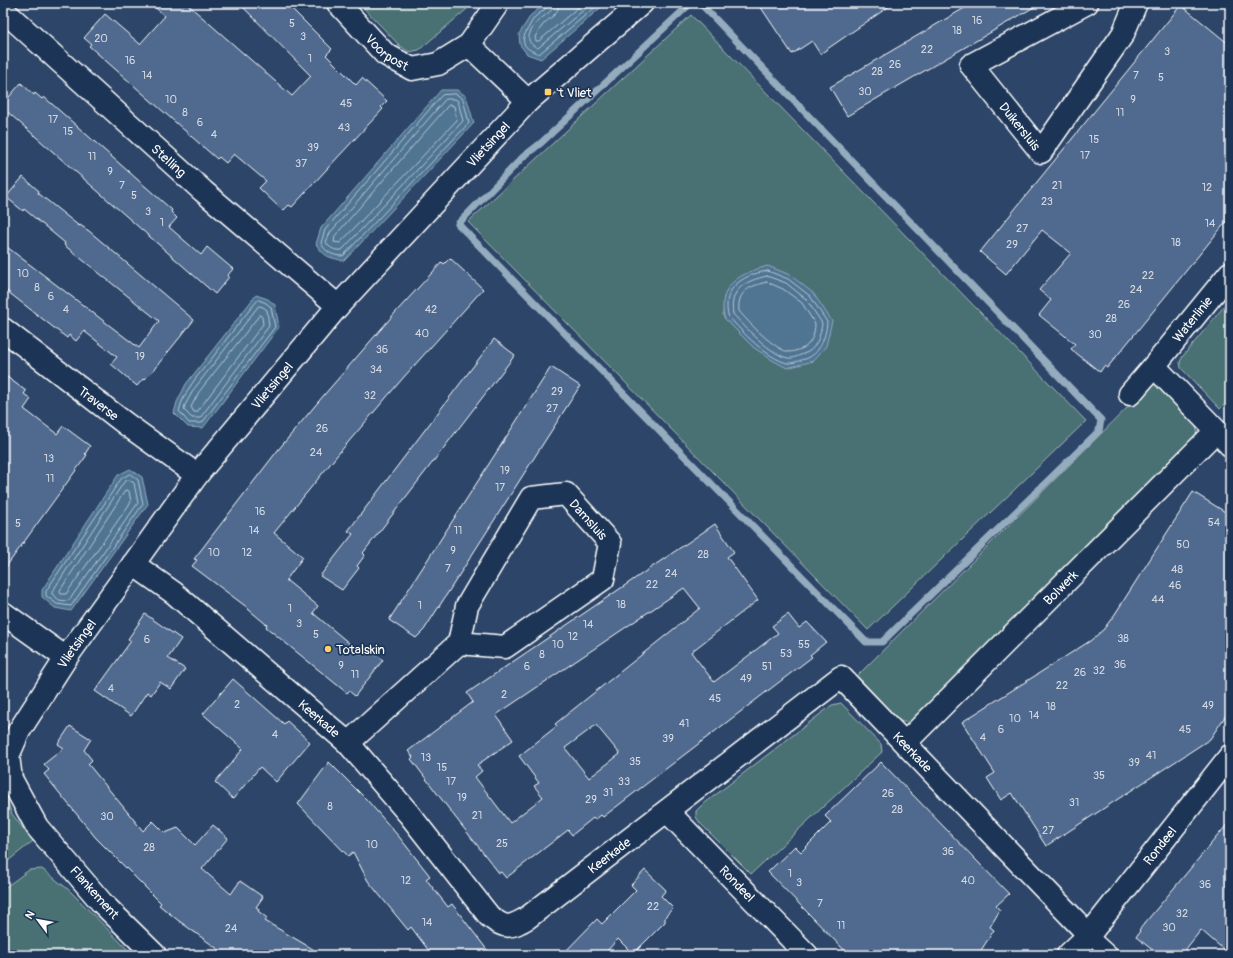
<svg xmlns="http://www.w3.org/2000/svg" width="1233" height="958" viewBox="0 0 1233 958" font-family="Pangolin,sans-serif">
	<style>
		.green { fill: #4a7073; stroke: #a4b8b9; fill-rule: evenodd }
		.water { fill: #4f7493; stroke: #95acbe }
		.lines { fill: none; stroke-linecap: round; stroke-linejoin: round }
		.shore { stroke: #b9c7d4; stroke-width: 1 }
		.stream { stroke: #95acbe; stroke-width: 7 }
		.building { fill: #50698f; stroke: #fff; fill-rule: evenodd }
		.service-casing { stroke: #fff; stroke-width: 17 }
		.minor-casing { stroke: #fff; stroke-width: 25 }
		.service { stroke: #1d3557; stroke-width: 14 }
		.minor { stroke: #1d3557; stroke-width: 22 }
		.poi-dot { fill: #ffd166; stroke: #1d3557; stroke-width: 1.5 }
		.labels { text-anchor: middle; stroke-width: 3.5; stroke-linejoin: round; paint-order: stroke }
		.number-label { font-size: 11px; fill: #d3dae3 }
		.street-label { font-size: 13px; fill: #fff; stroke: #1d3557 }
		.poi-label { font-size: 13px; fill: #fff; stroke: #1d3557; text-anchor: start }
	</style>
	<rect width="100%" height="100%" fill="#2c4568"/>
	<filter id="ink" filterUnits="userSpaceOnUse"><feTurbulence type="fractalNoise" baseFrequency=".025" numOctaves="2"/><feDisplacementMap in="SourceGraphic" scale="8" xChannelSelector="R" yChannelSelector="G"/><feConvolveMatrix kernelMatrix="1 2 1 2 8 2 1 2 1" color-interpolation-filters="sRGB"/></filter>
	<g filter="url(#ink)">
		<g class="green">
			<polygon points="359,3 470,3 467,9 419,50 409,52 399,45"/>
			<path d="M691 15 1086 421 868 630 468 222ZM724 297 753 347 725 319 723 315Z"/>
			<polygon points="1230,299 1230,398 1220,409 1181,368 1180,362 1183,356"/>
			<polygon points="1155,380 1194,422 1197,430 1195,439 911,722 903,722 895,719 855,678"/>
			<polygon points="841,703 881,744 882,752 751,874 700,823 696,817 696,811 701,806 832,705"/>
			<polygon points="3,790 12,814 33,841 3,865"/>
			<polygon points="42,869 68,889 133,955 3,955 3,889 29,870"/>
		</g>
		<g class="water">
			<polygon points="546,3 606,3 541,59 527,54 520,45 519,34 531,15"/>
			<path d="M441 90H457L466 96 474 123 344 261C329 257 325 258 316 244L321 228Z"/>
			<path d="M768 266 790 275 813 293 832 321 826 346 813 361 787 368 772 360 753 347 725 319C723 314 723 309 723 304 724 280 748 271 768 266Z"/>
			<polygon points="256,295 268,299 275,305 279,327 203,428 188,427 174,413 177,402 186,384"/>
			<polygon points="130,469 142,477 148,504 71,611 55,608 42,597 42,590 118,475"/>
		</g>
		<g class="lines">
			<g class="shore">
				<path d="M548 3C548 9 541 12 536 16 533 19 531 23 529 27 519 42 523 48 539 54L600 3"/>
				<path d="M553 3C553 6 553 7 552 9 549 14 542 17 538 21 529 32 523 42 538 48L592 3"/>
				<path d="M559 3C559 16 549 17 542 26 539 30 537 34 535 37L536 41H539L583 3"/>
				<path d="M456 94 463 99 469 123 343 256C333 256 325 252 321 243L325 230 442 95Z"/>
				<path d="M446 99H455L458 101 463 121 342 250C335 251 329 248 326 242L330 233Z"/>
				<polygon points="449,105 454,106 457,120 340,243 334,242 335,236"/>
				<path d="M768 271 788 279 810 296 827 322C826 336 820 355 805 359 800 360 792 364 787 363 767 358 742 332 729 317 727 313 727 309 727 304 728 283 750 273 768 271Z"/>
				<path d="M767 276 786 283 806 299 822 323C821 335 816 351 803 354 798 356 792 359 788 358 771 355 745 327 733 314 729 289 745 281 767 276Z"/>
				<path d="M767 282 783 289 802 303 815 324C815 333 811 346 801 349 798 350 792 352 789 352 775 350 748 322 739 311 737 292 749 286 767 282Z"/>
				<path d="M259 300 266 303 271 307 275 327 202 423H189L179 411C184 390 200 373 213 357 227 338 242 319 257 301Z"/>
				<polygon points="259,306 263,307 267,310 269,326 200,418 192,418 184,410 185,405 194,389"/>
				<polygon points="260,315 262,317 263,324 197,412 194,412 191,407 199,392"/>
				<polygon points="130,474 138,480 143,504 71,606 57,604 46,596 46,591 121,479"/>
				<polygon points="129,480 134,483 138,503 70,599 67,601 59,600 52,594 52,592 124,482"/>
				<polygon points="126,490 129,491 131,502 66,594 61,594 60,591"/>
			</g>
			<polyline class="stream" points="691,3 541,143 523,157 458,224 866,642 882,642 1099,431 1101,420 700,3"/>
		</g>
		<g class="building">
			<polygon points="150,3 186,3 292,96 311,76 239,3 286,3 332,49 326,55 356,85 362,78 387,101 381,107 383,109 338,157 292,207 289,205 283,211 259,188 266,181 234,154 226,163 219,157 217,159 89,46 91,44 84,38 105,14 140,44 165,16"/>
			<polygon points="758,3 894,3 820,54 812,41 792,54"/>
			<polygon points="973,3 1041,3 847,116 830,87"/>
			<polygon points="1181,5 1230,45 1230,217 1107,368 1104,366 1100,372 1071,349 1075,344 1039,315 1051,300 1039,290 1071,253 1042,230 1006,274 980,252"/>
			<polygon points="21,83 34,95 35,93 42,99 44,97 172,210 171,212 177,218 169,227 201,255 207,247 233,269 227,276 229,277 215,294 3,108 3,104"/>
			<polygon points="23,177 39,191 38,193 79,226 80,225 89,231 194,320 151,373 144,380 143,379 137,386 111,364 117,357 84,331 76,341 69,335 67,338 3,288 3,244 139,348 159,321 64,245 65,243 24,209 23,211 6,197"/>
			<polygon points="450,258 483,289 403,378 339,453 274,533 303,557 286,580 318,606 313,613 362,654 367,647 383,660 355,696 349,691 347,693 266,627 267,625 248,609 248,608 192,566 197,560 194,559 214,533 278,450 324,395 394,314 442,262 444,264"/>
			<polygon points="494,339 515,355 363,553 365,555 357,566 359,568 342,590 320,576 353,534 348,531"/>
			<polygon points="551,367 580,386 424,630 416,638 389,620"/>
			<polygon points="3,374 26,391 24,394 31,399 24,409 57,434 63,426 90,446 85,454 87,455 3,571"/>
			<polygon points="1193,492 1230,515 1230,709 1210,739 1046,846 1012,793 1001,800 987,778 995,773 962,722 1090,641 1103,630 1115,614"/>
			<path d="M715 524 734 552 727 557 758 600 691 652 714 682 778 633 772 626 788 614 799 628 807 622 826 642 810 655 812 657 603 817 601 815 595 820 593 818 572 835 568 830 506 878 501 872 499 873 455 817 411 759 413 757 408 751 473 702 467 693ZM684 588 700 608 555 724 557 726 519 756 539 783 534 786 543 797 510 823 475 777 482 771 477 765 513 740 496 715ZM596 725 620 754 589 778 565 748Z"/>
			<polygon points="145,614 181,639 168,658 185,669 171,689 160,682 151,695 147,692 131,716 95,691 131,641 128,639"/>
			<polygon points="233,679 284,724 287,721 310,742 276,782 260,767 233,799 215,782 243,749 203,714"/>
			<polygon points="70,726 91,739 84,750 92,760 88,764 143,831 153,821 165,833 178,828 195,845 213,825 228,838 202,869 231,894 240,881 263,897 256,907 259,909 258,911 267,918 265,921 323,955 226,955 179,921 159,905 161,903 96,838 44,774 49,770 44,764 64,748 58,744"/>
			<polygon points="329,762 367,800 400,838 430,876 426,879 448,907 452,904 491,955 432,955 411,927 408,930 368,881 353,852 348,856 298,804"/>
			<polygon points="881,762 1009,894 996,906 1000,910 990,927 994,930 978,955 849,955 768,872 795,846 801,852 831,822 825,816"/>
			<polygon points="1230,821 1230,955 1201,930 1181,955 1159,955 1136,937 1140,931 1139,930"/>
			<polygon points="645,870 666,890 661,896 673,908 665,917 665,922 633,954 618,939 603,955 562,955 597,919 602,924 636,890 631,885"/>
		</g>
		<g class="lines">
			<g class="service-casing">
				<polyline id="service" points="1089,935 1111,955"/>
			</g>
			<g class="minor-casing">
				<g id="minor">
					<path id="s1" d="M338 3 385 54 412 69 438 64 469 45 496 6 495 3"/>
					<path id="s2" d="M1087 3 971 65 1041 152 1123 34 1136 3"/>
					<path id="s3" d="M3 10 203 191 338 306"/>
					<polyline points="469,45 528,101"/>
					<polyline points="1230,273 1154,366 1230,445"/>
					<path id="s4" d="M3 329 126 424 197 475"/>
					<polyline points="1130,394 1154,366"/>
					<path id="s5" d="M133 564 174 593 348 743 409 814 489 916C505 929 510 928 527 918L841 677 1089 935"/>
					<polyline points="3,613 66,658"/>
					<path id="s6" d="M348 743 459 643 467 606 531 498 566 494 610 543 603 579 505 647 459 643"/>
					<path id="s7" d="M905 743 1216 431"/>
					<path id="s8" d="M667 811 807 955"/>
					<path id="s9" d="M155 955 102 903 37 827 11 779 8 756 19 731 66 658 197 475 338 306 528 101 642 3"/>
					<path id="s10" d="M1068 955 1089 935 1230 756"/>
				</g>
			</g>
			<use href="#service" class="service"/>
			<use href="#minor" class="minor"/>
		</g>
	</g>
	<g class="poi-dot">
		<rect x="544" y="88" width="8" height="8" rx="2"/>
		<circle cx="328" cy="649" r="4"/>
	</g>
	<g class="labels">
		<g class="number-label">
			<text x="977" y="24">16</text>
			<text x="292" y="27">5</text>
			<text x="957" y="34">18</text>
			<text x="303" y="40">3</text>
			<text x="101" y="42">20</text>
			<text x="927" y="53">22</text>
			<text x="1167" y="55">3</text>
			<text x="310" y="62">1</text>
			<text x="130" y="64">16</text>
			<text x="895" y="68">26</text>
			<text x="877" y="75">28</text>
			<text x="147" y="79">14</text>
			<text x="1136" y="79">7</text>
			<text x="1161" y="81">5</text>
			<text x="865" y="95">30</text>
			<text x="171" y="103">10</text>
			<text x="1133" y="103">9</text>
			<text x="346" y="107">45</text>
			<text x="185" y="116">8</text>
			<text x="1120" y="116">11</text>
			<text x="53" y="123">17</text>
			<text x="200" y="126">6</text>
			<text x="344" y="131">43</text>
			<text x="68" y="135">15</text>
			<text x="214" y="138">4</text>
			<text x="1094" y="143">15</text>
			<text x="313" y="151">39</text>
			<text x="1085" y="159">17</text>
			<text x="92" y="160">11</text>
			<text x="301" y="167">37</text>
			<text x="110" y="175">9</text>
			<text x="122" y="189">7</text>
			<text x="1057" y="189">21</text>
			<text x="1207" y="191">12</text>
			<text x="134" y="199">5</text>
			<text x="1047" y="205">23</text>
			<text x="148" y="215">3</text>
			<text x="162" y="226">1</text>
			<text x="1210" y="227">14</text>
			<text x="1022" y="232">27</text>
			<text x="1176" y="246">18</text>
			<text x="1012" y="248">29</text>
			<text x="23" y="277">10</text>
			<text x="1148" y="279">22</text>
			<text x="37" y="291">8</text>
			<text x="1136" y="293">24</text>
			<text x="51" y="300">6</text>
			<text x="1124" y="308">26</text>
			<text x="66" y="313">4</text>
			<text x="431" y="313">42</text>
			<text x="1111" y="322">28</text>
			<text x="422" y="337">40</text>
			<text x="1095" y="338">30</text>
			<text x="382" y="353">36</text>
			<text x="140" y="360">19</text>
			<text x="376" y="373">34</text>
			<text x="557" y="395">29</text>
			<text x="370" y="399">32</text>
			<text x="552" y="412">27</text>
			<text x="322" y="432">26</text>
			<text x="316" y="456">24</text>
			<text x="49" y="462">13</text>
			<text x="505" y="474">19</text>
			<text x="50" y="482">11</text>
			<text x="500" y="491">17</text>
			<text x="260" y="515">16</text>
			<text x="1214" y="526">54</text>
			<text x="18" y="527">5</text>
			<text x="254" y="534">14</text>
			<text x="458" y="534">11</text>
			<text x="1183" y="548">50</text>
			<text x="453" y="554">9</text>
			<text x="214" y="556">10</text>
			<text x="247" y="556">12</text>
			<text x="703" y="558">28</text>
			<text x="448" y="572">7</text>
			<text x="1177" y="573">48</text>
			<text x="671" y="577">24</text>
			<text x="652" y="588">22</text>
			<text x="1175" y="589">46</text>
			<text x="1158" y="603">44</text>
			<text x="621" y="608">18</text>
			<text x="420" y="609">1</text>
			<text x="290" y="612">1</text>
			<text x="299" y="627">3</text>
			<text x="588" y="628">14</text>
			<text x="316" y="638">5</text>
			<text x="573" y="640">12</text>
			<text x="1123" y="642">38</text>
			<text x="147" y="643">6</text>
			<text x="558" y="648">10</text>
			<text x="804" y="648">55</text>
			<text x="786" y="657">53</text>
			<text x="542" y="658">8</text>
			<text x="1120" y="668">36</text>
			<text x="341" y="669">9</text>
			<text x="527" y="670">6</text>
			<text x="767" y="670">51</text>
			<text x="1099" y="674">32</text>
			<text x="1080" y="676">26</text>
			<text x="355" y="678">11</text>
			<text x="746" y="682">49</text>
			<text x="1062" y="689">22</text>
			<text x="111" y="692">4</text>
			<text x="504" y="698">2</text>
			<text x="715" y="702">45</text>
			<text x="237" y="708">2</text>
			<text x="1208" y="709">49</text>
			<text x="1051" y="710">18</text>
			<text x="1034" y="719">14</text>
			<text x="1015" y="722">10</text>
			<text x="684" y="727">41</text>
			<text x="1001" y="733">6</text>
			<text x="1185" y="733">45</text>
			<text x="275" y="738">4</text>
			<text x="983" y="741">4</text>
			<text x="668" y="742">39</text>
			<text x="1151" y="759">41</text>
			<text x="426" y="761">13</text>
			<text x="635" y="765">35</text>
			<text x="1134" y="766">39</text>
			<text x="442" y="771">15</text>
			<text x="1099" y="779">35</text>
			<text x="451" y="785">17</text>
			<text x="624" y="785">33</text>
			<text x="608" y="796">31</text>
			<text x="888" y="797">26</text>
			<text x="462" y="801">19</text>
			<text x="591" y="803">29</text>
			<text x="1074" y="806">31</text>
			<text x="330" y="810">8</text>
			<text x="897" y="813">28</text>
			<text x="477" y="819">21</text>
			<text x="107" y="820">30</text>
			<text x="1048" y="834">27</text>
			<text x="502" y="847">25</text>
			<text x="372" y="848">10</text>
			<text x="149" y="851">28</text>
			<text x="948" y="855">36</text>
			<text x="790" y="877">1</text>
			<text x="406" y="884">12</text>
			<text x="968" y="884">40</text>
			<text x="799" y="886">3</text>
			<text x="1205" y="888">36</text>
			<text x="820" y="907">7</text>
			<text x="653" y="910">22</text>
			<text x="1182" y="917">32</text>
			<text x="427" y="926">14</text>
			<text x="841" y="929">11</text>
			<text x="1169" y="931">30</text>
			<text x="231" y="932">24</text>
		</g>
		<g class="street-label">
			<text dy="5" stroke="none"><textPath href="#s1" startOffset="70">Voorpost</textPath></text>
			<text dy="5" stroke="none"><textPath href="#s2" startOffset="210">Duikersluis</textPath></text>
			<text dy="5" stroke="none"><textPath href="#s9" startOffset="1032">Vlietsingel</textPath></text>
			<text dy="5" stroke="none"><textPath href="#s3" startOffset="224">Stelling</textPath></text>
			<text transform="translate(1192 319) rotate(-51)" y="5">Waterlinie</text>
			<text dy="5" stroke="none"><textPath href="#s9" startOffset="708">Vlietsingel</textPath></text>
			<text dy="5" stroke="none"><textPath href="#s4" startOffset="121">Traverse</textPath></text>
			<text dy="5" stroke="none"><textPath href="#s6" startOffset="382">Damsluis</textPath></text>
			<text dy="5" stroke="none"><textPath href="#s7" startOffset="220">Bolwerk</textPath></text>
			<text dy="5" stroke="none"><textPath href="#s9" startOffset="384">Vlietsingel</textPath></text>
			<text dy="5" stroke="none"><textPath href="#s5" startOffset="242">Keerkade</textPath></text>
			<text dy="5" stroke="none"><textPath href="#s5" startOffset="1045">Keerkade</textPath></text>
			<text dy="5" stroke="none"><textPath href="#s10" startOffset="143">Rondeel</textPath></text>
			<text dy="5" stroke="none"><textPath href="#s5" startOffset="649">Keerkade</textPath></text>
			<text dy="5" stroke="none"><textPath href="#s8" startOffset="101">Rondeel</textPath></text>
			<text transform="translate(95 892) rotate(48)" y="5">Flankement</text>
		</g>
		<g class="poi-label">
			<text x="556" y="97">'t Vliet</text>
			<text x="336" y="654">Totalskin</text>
		</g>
	</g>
	<rect width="1233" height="958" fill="none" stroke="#1d3557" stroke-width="16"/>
	<rect x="8" y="8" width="1217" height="942" fill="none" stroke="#fff" stroke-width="1.5" filter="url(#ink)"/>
	<g transform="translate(38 920) rotate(302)" stroke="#1d3557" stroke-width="3" paint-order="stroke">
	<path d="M0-3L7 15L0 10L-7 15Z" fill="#ffffff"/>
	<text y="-6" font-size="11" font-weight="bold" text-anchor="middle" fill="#ffffff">N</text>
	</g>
</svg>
